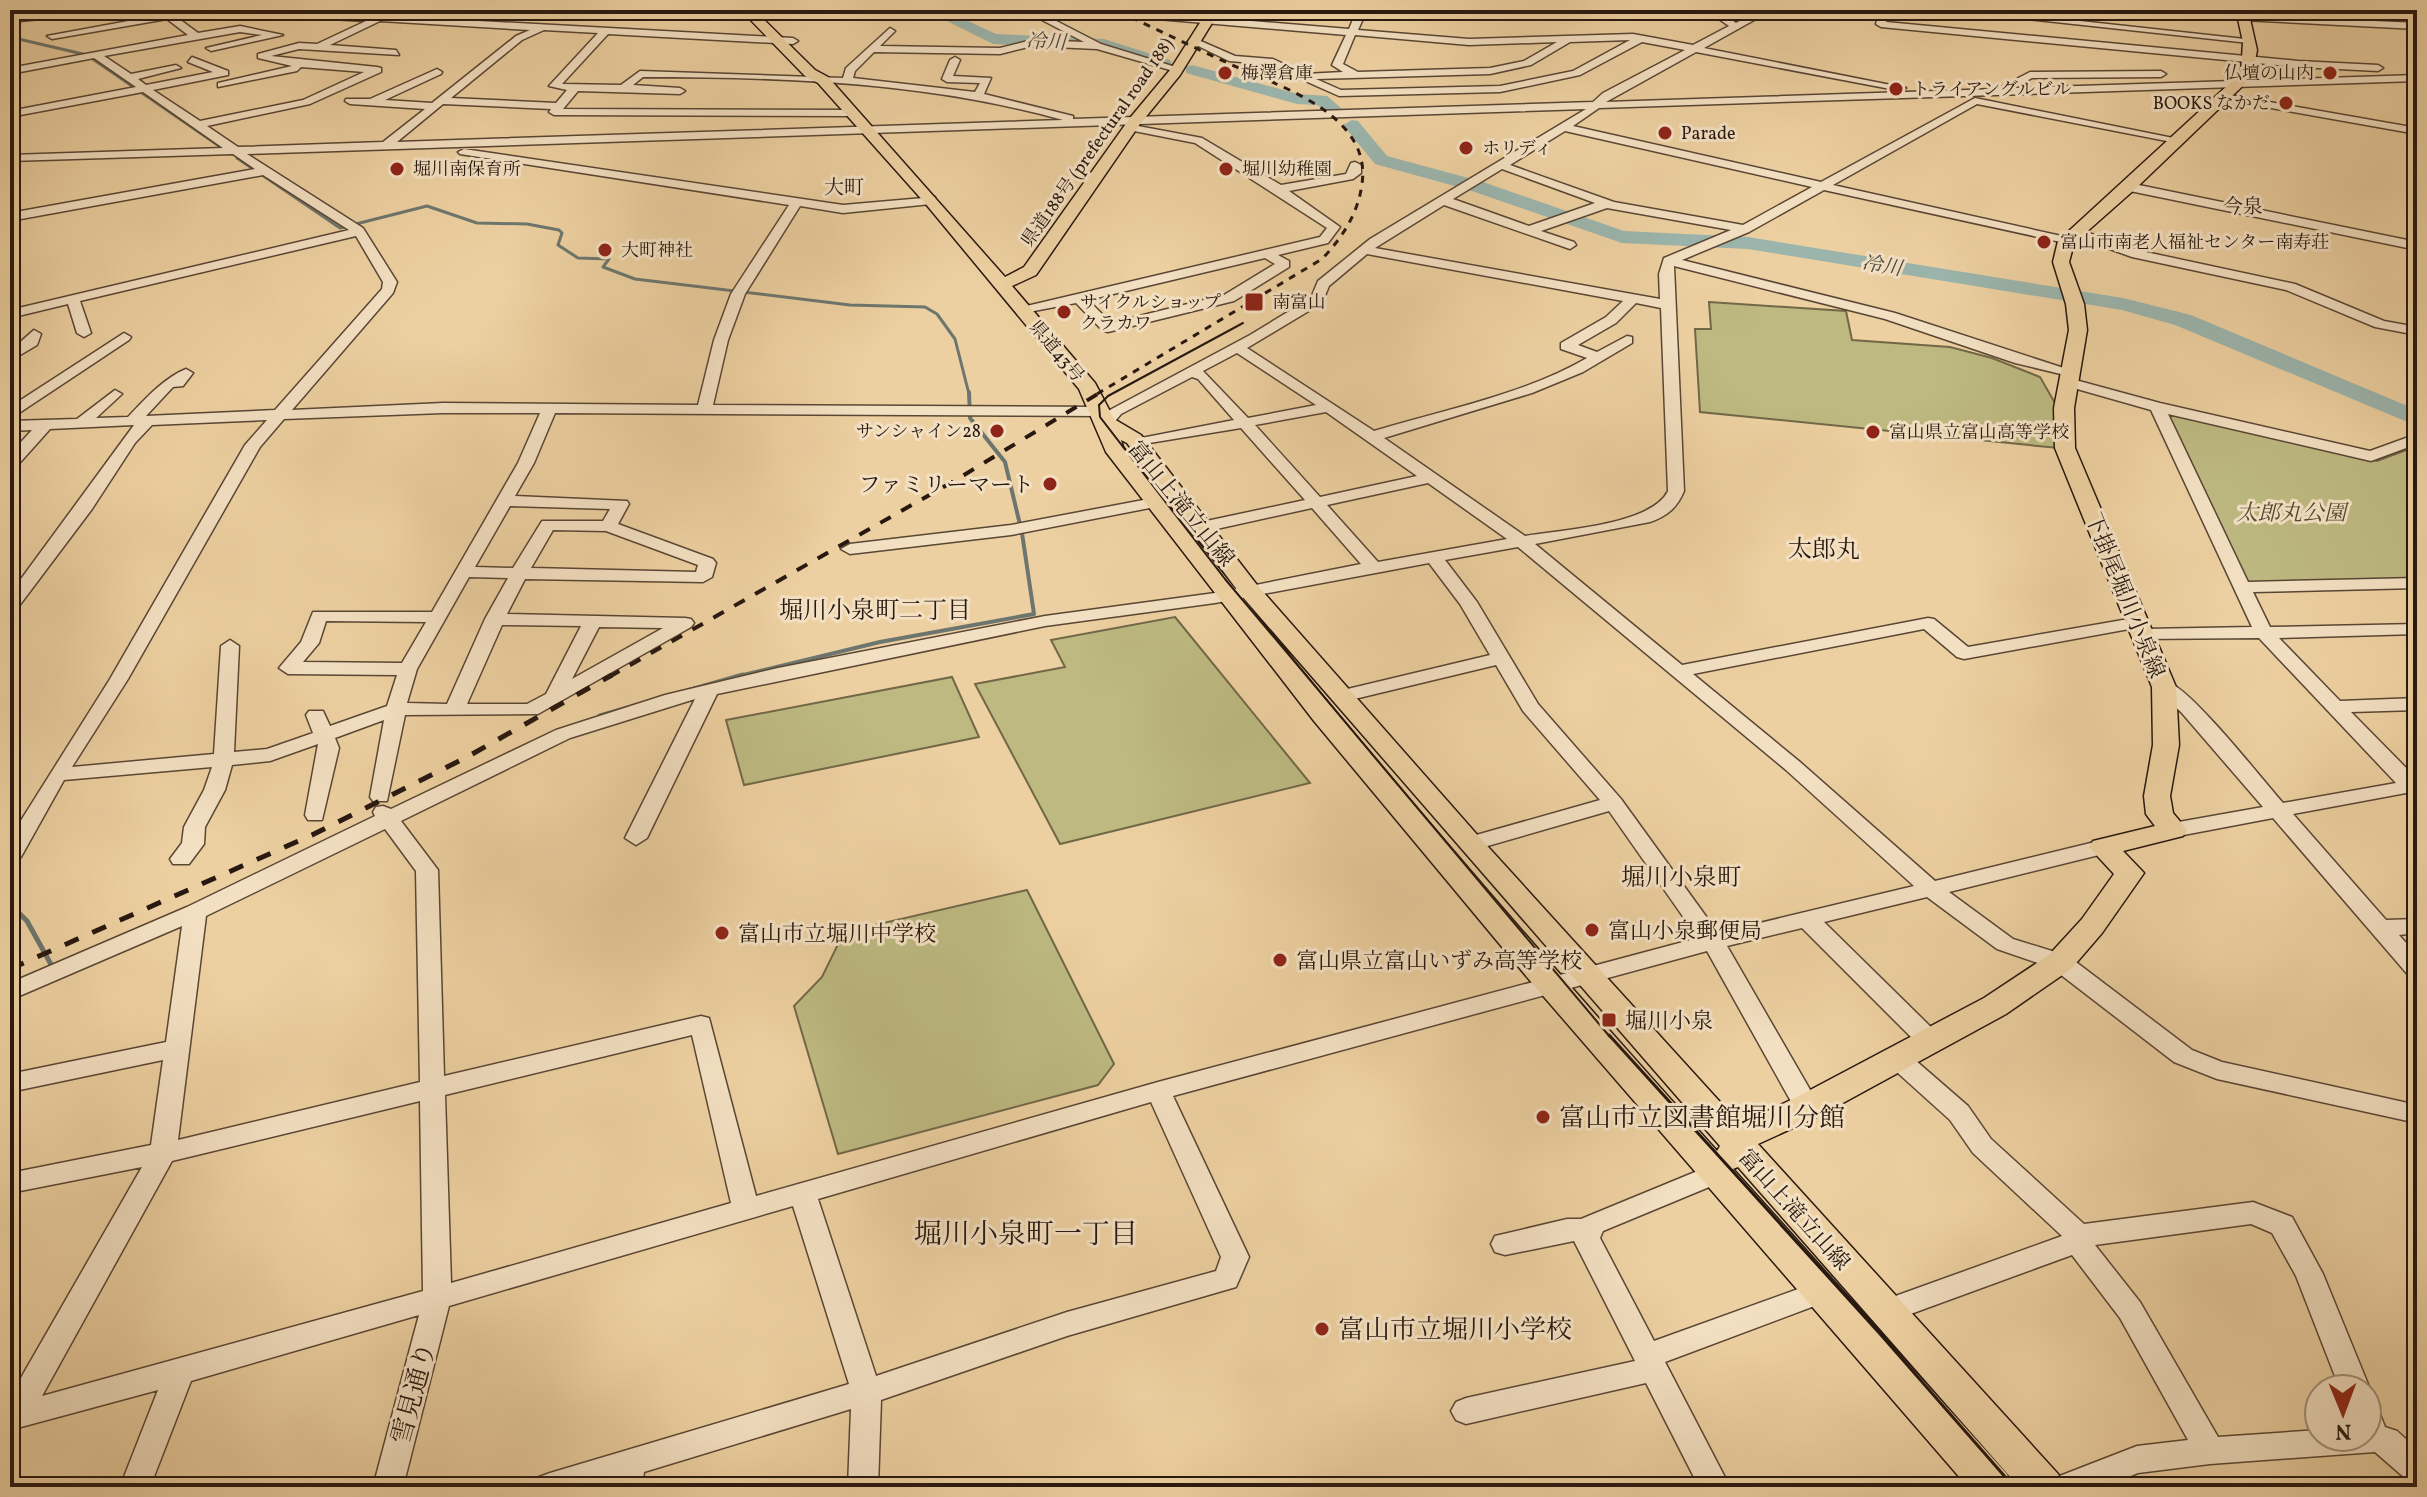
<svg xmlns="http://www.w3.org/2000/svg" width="2427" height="1497" viewBox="0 0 2427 1497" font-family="Vollkorn,'Noto Serif JP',serif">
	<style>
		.green { fill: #bdb981; stroke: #726848; stroke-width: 2 }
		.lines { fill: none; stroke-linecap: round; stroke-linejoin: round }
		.stream-far2 { stroke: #6d766e; stroke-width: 3 }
		.stream-far1 { stroke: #6d766e; stroke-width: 4 }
		.stream { stroke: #6d766e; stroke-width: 5 }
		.river { fill: #9bb5ad; fill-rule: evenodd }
		.minor-casing { stroke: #594634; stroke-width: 3 }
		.major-casing { stroke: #281810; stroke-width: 3 }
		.highway-casing { stroke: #281810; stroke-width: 3 }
		.minor { fill: #f3e0c2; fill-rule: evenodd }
		.major { fill: #edd0a1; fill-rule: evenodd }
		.highway { fill: #edd0a1; fill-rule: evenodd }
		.tram-far1 { stroke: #281810; stroke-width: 2 }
		.tram { stroke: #281810; stroke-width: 3 }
		.rail-far2 { stroke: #281810; stroke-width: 3; stroke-dasharray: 7 7; stroke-linecap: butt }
		.rail-far1 { stroke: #281810; stroke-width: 4; stroke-dasharray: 12 12; stroke-linecap: butt }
		.rail { stroke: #281810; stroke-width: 5; stroke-dasharray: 15 15; stroke-linecap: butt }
		.poi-dot { fill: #8f2418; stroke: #f3e0c2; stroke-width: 3 }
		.labels { text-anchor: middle; stroke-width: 6; stroke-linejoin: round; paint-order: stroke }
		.far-poi-label { font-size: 18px; fill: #281810; stroke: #f3e0c2; text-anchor: start }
		.far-street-label { font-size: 18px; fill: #281810; stroke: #f3e0c2 }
		.far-water-label { font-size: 20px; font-style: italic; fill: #4a473f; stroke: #f3e0c2 }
		.far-neighbourhood-label { font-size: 20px; fill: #281810; stroke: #f3e0c2 }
		.poi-label { font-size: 22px; fill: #281810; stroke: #f3e0c2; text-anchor: start }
		.street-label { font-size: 22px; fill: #281810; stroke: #f3e0c2 }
		.park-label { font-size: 22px; font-style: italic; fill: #554832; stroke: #f3e0c2 }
		.neighbourhood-label { font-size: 24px; fill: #281810; stroke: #f3e0c2 }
		.near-poi-label { font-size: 26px; fill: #281810; stroke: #f3e0c2; text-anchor: start }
		.near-street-label { font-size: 26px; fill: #281810; stroke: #f3e0c2 }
		.near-neighbourhood-label { font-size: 28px; fill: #281810; stroke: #f3e0c2 }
	</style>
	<rect width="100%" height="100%" fill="#edd0a1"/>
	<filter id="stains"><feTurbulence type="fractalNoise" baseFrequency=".0025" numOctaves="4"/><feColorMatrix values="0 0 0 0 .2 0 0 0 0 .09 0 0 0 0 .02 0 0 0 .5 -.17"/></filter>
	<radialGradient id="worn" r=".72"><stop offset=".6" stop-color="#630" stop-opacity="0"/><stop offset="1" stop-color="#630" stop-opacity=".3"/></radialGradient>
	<g class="green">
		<polygon points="1709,302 1846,311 1852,340 1950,347 1992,358 2040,377 2055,403 2058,448 1700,412 1695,329 1711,329"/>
		<polygon points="2169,414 2243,428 2377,461 2417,446 2417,579 2254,584 2246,581 2163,416"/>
		<polygon points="1175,617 1310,783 1060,844 975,684 1065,667 1051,640"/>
		<polygon points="952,677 979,737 744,785 726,720"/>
		<polygon points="1027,890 1114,1064 1098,1085 838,1154 794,1006 822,977 844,932"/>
	</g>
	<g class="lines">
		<g class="stream-far2">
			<polyline points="10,37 87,55 222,148"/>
			<polyline points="237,158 340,228 427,206 477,223 527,224 559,230 562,233 558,245 578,258 609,259 603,267 635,279 850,305 925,307 937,314 955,339 969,394"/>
		</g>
		<polyline class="stream-far1" points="735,677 880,642 1034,614 1022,533 1005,462 970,418 969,392"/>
		<g class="stream">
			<polyline points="600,716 743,675"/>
			<polyline points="10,904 27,921 53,968"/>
		</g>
		<g class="river">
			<polygon points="925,10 944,10 996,34 1104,39 1170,60 1172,63 1164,68 1103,49 993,44"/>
			<polygon points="1192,65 1298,94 1327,96 1342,109 1333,114 1317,105 1297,104 1186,73 1186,67"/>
			<polygon points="1352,120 1358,121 1387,156 1483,182 1624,231 1748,237 2123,298 2191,315 2417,410 2417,426 2175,325 2122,310 1748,249 1622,243 1469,190 1375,164 1343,125"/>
		</g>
		<g class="minor-casing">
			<g id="minor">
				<polygon points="90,10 131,10 10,22 10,16"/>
				<path d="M156 10H167L198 33 240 26 283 35 211 51 206 48 262 35 240 32 104 56 131 74 176 65 181 68 138 79 146 85 213 72 188 62 192 57 228 71V75L153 90 200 121 303 100 364 72 301 67 297 71 218 87V83L292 66 258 58V54L299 43 317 44 366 21 224 13 219 10H275L793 38 798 41 793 44 608 34 562 84 621 85 640 71 843 78 846 68 890 28 895 31 880 46 1000 48 1032 40 1084 42 1023 10H1035L1101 44 1182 69 1177 72 1097 49 1032 46 1000 54 874 52 855 71 853 78 975 92 980 83 947 82 942 79 950 60 955 57 960 60 953 76 991 78 984 94 1073 116V119L1593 102 1603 93 1685 50 1642 42 1580 75 1500 92 1339 96 1267 64 1229 61 1188 41 1196 39 1235 56 1273 59 1305 74 1343 72 1332 65 1346 35 1134 17 1119 10 1349 29 1357 10H1367L1358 30 1469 39 1633 34 1693 45 1729 26 1706 10H1717L1736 23 1760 10H1772L1704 48 1906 88 1901 91 1696 52 1606 102 1997 89 2030 72 2161 71 2166 74 2161 77 2032 78 2014 88 2417 75V81L1599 108 1573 126 1821 182 1975 98 2183 140 2177 143 1977 104 1833 185 2066 237 2072 241 2070 244 1824 190 1749 232 1682 260 1895 313 2076 372 2069 376 2015 363 1885 319 1674 266 1684 491C1677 508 1667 516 1650 522L1535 544 1682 665 1928 618 1934 619 1968 647 2140 617 2146 618 2149 622 2146 626 2140 627 1964 659 1957 657 1924 629 1693 674 1800 762 1935 881 2103 840 2111 842 2114 847 2111 852 1949 892 2013 939 2068 956 2192 1050 2222 1062 2417 1105V1123L2217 1079 2174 1062 2052 968 1997 949 1927 897 1824 922 1939 1035 1942 1041 1939 1047 1930 1050 1921 1047 1802 928 1727 946 1820 1107 1816 1114 1807 1116 1798 1114 1707 951 1173 1096 1249 1257 1236 1287 1067 1336 881 1400 878 1487H848L851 1409 644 1472 642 1487H612V1482L596 1487H535L539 1477 550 1473 849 1384 793 1206 449 1306 403 1487H373L419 1315 191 1381 150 1487H120L158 1390 10 1430V1397L142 1167 10 1193V1173L151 1145 163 1060 10 1092V1074L166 1042 182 926 10 1000V983L187 907 375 816 373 812 376 807 383 806 391 809 556 730 665 695 778 668 1045 616 1215 593 1361 564 1312 508 1203 532 1197 531 1195 527 1197 523 1305 500 1241 428 1131 446V440L1234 420 1198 379 1192 377 1121 414 1111 426 1106 428 1098 423 1104 416 555 413 534 463 515 496 627 501 629 504 618 524 713 559 716 563 712 577 703 582 525 579 507 614 685 618 691 619 694 623 691 627 538 714 405 715 387 801H373L370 797 384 720 335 738 339 748 322 820H308L305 815 318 744 270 761 232 765 225 790 205 827 204 844 189 864H173L170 859 182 843 184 827 204 790 212 767 64 780 21 857 10 864V838L110 679 245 445 267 420 152 425 135 443 92 509 16 610 10 611V594L134 425 50 429 16 467 10 469V454L32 430 10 431V421L77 419 115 390 122 394 96 418 128 417C146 398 164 378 186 369L193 373 183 386 173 387 146 416 275 410 382 289 383 282 356 236 80 301 91 333 84 337 77 333 68 304 10 318V310L349 230 263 175 10 221V213L255 169 233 154 10 161V155L223 148 143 92 10 117V111L136 87 94 58 10 74V68L188 35 167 19 52 39 47 36 161 15ZM380 21 530 30 516 36 432 103 385 100 441 74 442 72 437 69 370 99H346L345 101 350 104 425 109 383 142 238 147 207 126 310 104 381 72V68L377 67 271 56 299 49 399 55 396 50 330 45ZM544 30 598 33 549 86 567 90 556 103 451 98 522 40ZM1355 35 1469 45 1557 42 1524 61 1490 68 1358 72 1343 64ZM1630 40 1573 71 1500 86 1341 90 1316 79 1490 74 1531 65 1570 42ZM643 77C783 77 927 82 1063 120L397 142 443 104 551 109 549 112 554 115 854 116 859 113 854 110 563 109 578 91 680 94 685 91 680 88 633 85ZM1586 109 1370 239 1318 281 1311 298 1250 335 1108 411 1101 407 713 405 728 340 745 294 800 206 843 213 931 204 935 203V197L843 205 464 149 458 152 460 154 789 205 731 294 714 340 698 405 443 403 292 410 393 293 397 282 363 228 247 154ZM1565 131 1812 187 1743 225 1614 202 1510 165ZM1502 169 1595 203 1529 226 1453 199ZM1444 205 1570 249 1576 245 1574 242 1541 231 1607 208 1731 230 1664 258 1659 274 1660 299 1375 248ZM1367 254 1623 301 1606 317 1561 343V349L1587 358C1523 395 1444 410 1374 431L1247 348 1322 303 1329 286ZM1636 303 1661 308 1668 491C1652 525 1560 530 1525 536L1384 438 1532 393 1583 372 1632 343V337L1627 336 1597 352 1578 345 1616 323ZM1237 353 1316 405 1248 418 1203 371ZM1326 412 1417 476 1320 497 1255 425ZM443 413H540L518 463 432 612H313L301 642 279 668 288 674 397 675 387 706 330 726 323 711H309L306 715 313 733 267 749 234 752 239 646 230 640 221 646 214 754 72 767 128 679 260 447 284 419ZM1428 483 1507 539 1378 562 1327 505ZM510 506 610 509 603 521H542L513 568 475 567ZM553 530 606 531 698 565 696 572 531 568ZM1518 547 1786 770 1914 886 1718 933 1621 799 1538 704 1477 602 1445 560ZM1429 563 1460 604 1490 655 1335 692 1332 696 1335 700 1342 702 1496 665 1523 711 1600 800 1462 839 1459 844 1462 849 1470 851 1609 811 1698 938 1158 1082 756 1196 709 1018 701 1016 444 1076 438 870 401 821 570 738 695 699 625 838 636 845 647 838 717 694 1045 626 1215 603ZM469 577 508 578 485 619 447 704 407 703 417 669ZM326 621 426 622 402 663 303 662 319 643ZM502 625 581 626 546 694 527 704H467ZM599 627 663 628 572 679ZM385 829 416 871 420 1082 178 1140 206 916ZM692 1035 731 1203 451 1283 445 1095ZM420 1101 423 1291 42 1396 172 1161ZM1151 1102 1221 1257 1216 1271 1067 1312 876 1376 818 1199Z"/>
				<polygon points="1064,10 1112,10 1120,13 1115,16"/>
				<polygon points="1880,10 1890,10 1886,22 2298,61 2378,65 2383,68 2378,71 2298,67 1881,27 1876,24"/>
				<polygon points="1945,10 1978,10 2254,40 2249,43"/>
				<polygon points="2245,15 2417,23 2417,29 2242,20"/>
				<polygon points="2224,94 2417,128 2417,134 2220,99 2219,97"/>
				<path d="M1138 126 1202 138 1281 185 1346 174 1351 163 1355 162 1361 165V173L1353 179 1289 191 1340 227 1328 243 1278 255 1289 261V267L1234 301 1108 332 1103 331 1076 303 1018 314V308L1320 237 1327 228 1195 143 1134 131 1133 129ZM1265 258 1275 264 1224 295 1111 323 1088 300Z"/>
				<polygon points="2129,183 2417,242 2417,250 2125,190 2123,187"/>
				<polygon points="2077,229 2141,251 2295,284 2384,321 2417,327 2417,335 2375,327 2286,290 2132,257 2073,236 2071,233"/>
				<polygon points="34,330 41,334 37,345 10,361 10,351"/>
				<polygon points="124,333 131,337 129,340 10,419 10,407"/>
				<path d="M2068 378 2160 403 2370 451 2417 434V444L2371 461 2168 414 2248 582 2417 578V588L2253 592 2270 627 2417 624V634L2279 638 2340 701 2417 698V710L2351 712 2417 779V799L2406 793 2293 814 2386 920 2417 919V933L2399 935 2417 955V978L2409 976 2273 818 2173 837 2162 830 2173 823 2263 807 2181 712 2157 691 2154 687 2157 683C2163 682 2164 680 2170 683 2195 694 2261 778 2283 803L2396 783 2259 638 2139 639 2136 635 2145 629 2252 627 2151 410 2063 385V379Z"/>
				<polygon points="1154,498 1160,500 1162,503 1160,506 1011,535 850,554 841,549 850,544 1011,525"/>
				<polygon points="1898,1050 1907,1053 1968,1106 1991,1139 2084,1224 2253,1202 2292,1217 2323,1274 2370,1389 2367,1395 2367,1389 2340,1389 2296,1276 2272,1233 2251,1224 2095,1245 2140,1302 2218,1437 2319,1430 2319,1437 2367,1437 2367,1405 2378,1409 2385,1427 2397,1431 2417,1449 2417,1483 2406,1479 2375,1452 2210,1464 2138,1473 2104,1487 2053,1487 2057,1477 2137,1446 2188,1440 2120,1318 2072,1255 1886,1323 1876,1319 1872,1311 1876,1303 2062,1236 1973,1153 1950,1120 1889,1065 1886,1059 1889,1053"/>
				<polygon points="1717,1163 1726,1166 1730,1173 1726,1180 1603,1231 1600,1238 1654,1341 1823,1280 1833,1283 1837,1291 1833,1299 1665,1362 1730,1487 1699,1487 1646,1383 1466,1424 1456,1420 1451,1411 1456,1402 1466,1398 1635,1361 1574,1241 1505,1255 1495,1252 1491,1244 1495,1236 1567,1219 1581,1219"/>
			</g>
		</g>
		<g class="major-casing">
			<path id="major" d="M741 10H754L815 70 828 77 1005 277 1024 267 1130 118 1170 70 1208 10H1220L1180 75 1140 124 1036 275 1012 286 1095 383 1114 419 1141 435 1257 585 1480 838 1740 1124 1795 1098 1984 998 2049 955 2082 919 2114 874 2089 847 2093 841 2155 826 2146 814 2144 796 2153 745 2152 687 2055 448 2054 408 2069 330 2066 304 2053 262 2058 241 2241 73 2243 42 2236 10H2248L2257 50 2252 77 2134 190 2074 243 2069 262 2084 304 2087 330 2074 408 2075 448 2176 687 2179 745 2170 796 2173 813 2187 830 2183 836 2123 851 2144 873 2102 933 2071 969 2006 1014 1819 1116 1758 1144 2058 1474 2064 1487H2019L1738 1167 1733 1169 2007 1474 2013 1487H1968L1532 983 1314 721 1106 452 1079 389 925 203 818 83 805 76ZM1121 440 1127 443 1241 595 1720 1146 1717 1151C1511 922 1311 690 1123 447Z"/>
		</g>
		<g class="highway-casing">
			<polygon id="highway" points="2393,10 2410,10 2417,14 2417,24"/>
		</g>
		<use href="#minor" class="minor"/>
		<use href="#major" class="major"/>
		<use href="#highway" class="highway"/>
		<polyline class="tram-far1" points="1243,323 1108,396 1099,405 1100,417 1225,579 1610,1037"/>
		<polyline class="tram" points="1609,1035 1881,1335 2014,1487"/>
		<path class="rail-far2" d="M1097 394 1322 259C1342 238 1358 214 1362 184 1372 115 1282 87 1232 65 1193 47 1154 28 1115 10"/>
		<polyline class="rail-far1" points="609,677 954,481 1101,392"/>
		<polyline class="rail" points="10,969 312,835 467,757 612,675"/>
	</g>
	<g class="poi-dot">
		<circle cx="1225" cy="73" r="8"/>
		<circle cx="2330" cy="73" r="8"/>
		<circle cx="1896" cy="89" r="8"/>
		<circle cx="2286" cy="103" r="8"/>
		<circle cx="1665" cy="133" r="8"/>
		<circle cx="1466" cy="148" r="8"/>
		<circle cx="397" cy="169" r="8"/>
		<circle cx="1226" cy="169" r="8"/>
		<circle cx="2044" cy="242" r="8"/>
		<circle cx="605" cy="250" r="8"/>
		<rect x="1244" y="292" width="20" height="20" rx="4"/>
		<circle cx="1064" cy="312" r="8"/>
		<circle cx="997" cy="431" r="8"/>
		<circle cx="1873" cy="432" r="8"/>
		<circle cx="1050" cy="484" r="8"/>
		<circle cx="1592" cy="930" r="8"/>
		<circle cx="722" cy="933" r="8"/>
		<circle cx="1280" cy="960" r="8"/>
		<rect x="1601" y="1012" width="16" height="16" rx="4"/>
		<circle cx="1543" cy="1117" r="8"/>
		<circle cx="1322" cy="1329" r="8"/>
	</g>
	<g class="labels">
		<g class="far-poi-label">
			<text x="1241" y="79">梅澤倉庫</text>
			<text x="2314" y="79" text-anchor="end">仏壇の山内</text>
			<text x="1912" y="95">トライアングルビル</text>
			<text x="2270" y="109" text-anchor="end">BOOKS なかだ</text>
			<text x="1681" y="139">Parade</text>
			<text x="1482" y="154">ホリディ</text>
			<text x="413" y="175">堀川南保育所</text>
			<text x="1242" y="175">堀川幼稚園</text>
			<text x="2060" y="248">富山市南老人福祉センター南寿荘</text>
			<text x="621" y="256">大町神社</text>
			<text x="1080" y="308">サイクルショップ<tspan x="1080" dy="21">クラカワ</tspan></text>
			<text x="1272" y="308">南富山</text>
			<text x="981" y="437" text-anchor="end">サンシャイン28</text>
			<text x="1889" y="438">富山県立富山高等学校</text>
		</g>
		<g class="far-street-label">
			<text transform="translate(1097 142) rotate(-55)" y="6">県道188号 (prefectural road 188)</text>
			<text transform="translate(1057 351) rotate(50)" y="6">県道43号</text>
		</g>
		<g class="far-water-label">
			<text transform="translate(1046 41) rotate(3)" y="7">冷川</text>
			<text transform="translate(1882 265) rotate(9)" y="7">冷川</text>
		</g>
		<g class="far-neighbourhood-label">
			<text x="844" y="194">大町</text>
			<text x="2243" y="213">今泉</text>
		</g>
		<g class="poi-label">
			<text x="1034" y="492" text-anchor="end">ファミリーマート</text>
			<text x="1608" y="938">富山小泉郵便局</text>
			<text x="738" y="941">富山市立堀川中学校</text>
			<text x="1296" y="968">富山県立富山いずみ高等学校</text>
			<text x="1625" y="1028">堀川小泉</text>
		</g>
		<g class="street-label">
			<text transform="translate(1182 503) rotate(51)" y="8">富山上滝立山線</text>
			<text transform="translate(2126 595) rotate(68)" y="8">下掛尾堀川小泉線</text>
			<text transform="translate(1795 1209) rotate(48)" y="8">富山上滝立山線</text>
		</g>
		<g class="park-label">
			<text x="2291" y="520">太郎丸公園</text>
		</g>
		<g class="neighbourhood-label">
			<text x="1824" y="557">太郎丸</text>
			<text x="875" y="618">堀川小泉町二丁目</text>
			<text x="1681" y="885">堀川小泉町</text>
		</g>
		<g class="near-poi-label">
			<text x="1559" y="1126">富山市立図書館堀川分館</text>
			<text x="1338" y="1338">富山市立堀川小学校</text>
		</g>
		<g class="near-street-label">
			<text transform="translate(413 1393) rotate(-75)" y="9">雪見通り</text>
		</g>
		<g class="near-neighbourhood-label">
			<text x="1026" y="1243">堀川小泉町一丁目</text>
		</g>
	</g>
	<rect width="2427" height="1497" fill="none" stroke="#edd0a1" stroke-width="40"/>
	<rect x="12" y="12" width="2403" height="1473" fill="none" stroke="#281810" stroke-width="4"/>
	<rect x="20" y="20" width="2387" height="1457" fill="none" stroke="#281810" stroke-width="2"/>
	<g transform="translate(2343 1413) rotate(179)"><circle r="38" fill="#f3e0c2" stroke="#a2907b" stroke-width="2"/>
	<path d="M0-6L14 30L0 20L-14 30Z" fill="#8f2418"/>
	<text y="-12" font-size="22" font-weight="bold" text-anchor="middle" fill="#281810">N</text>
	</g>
	<rect width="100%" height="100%" filter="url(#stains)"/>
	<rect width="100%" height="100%" fill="url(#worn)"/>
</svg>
